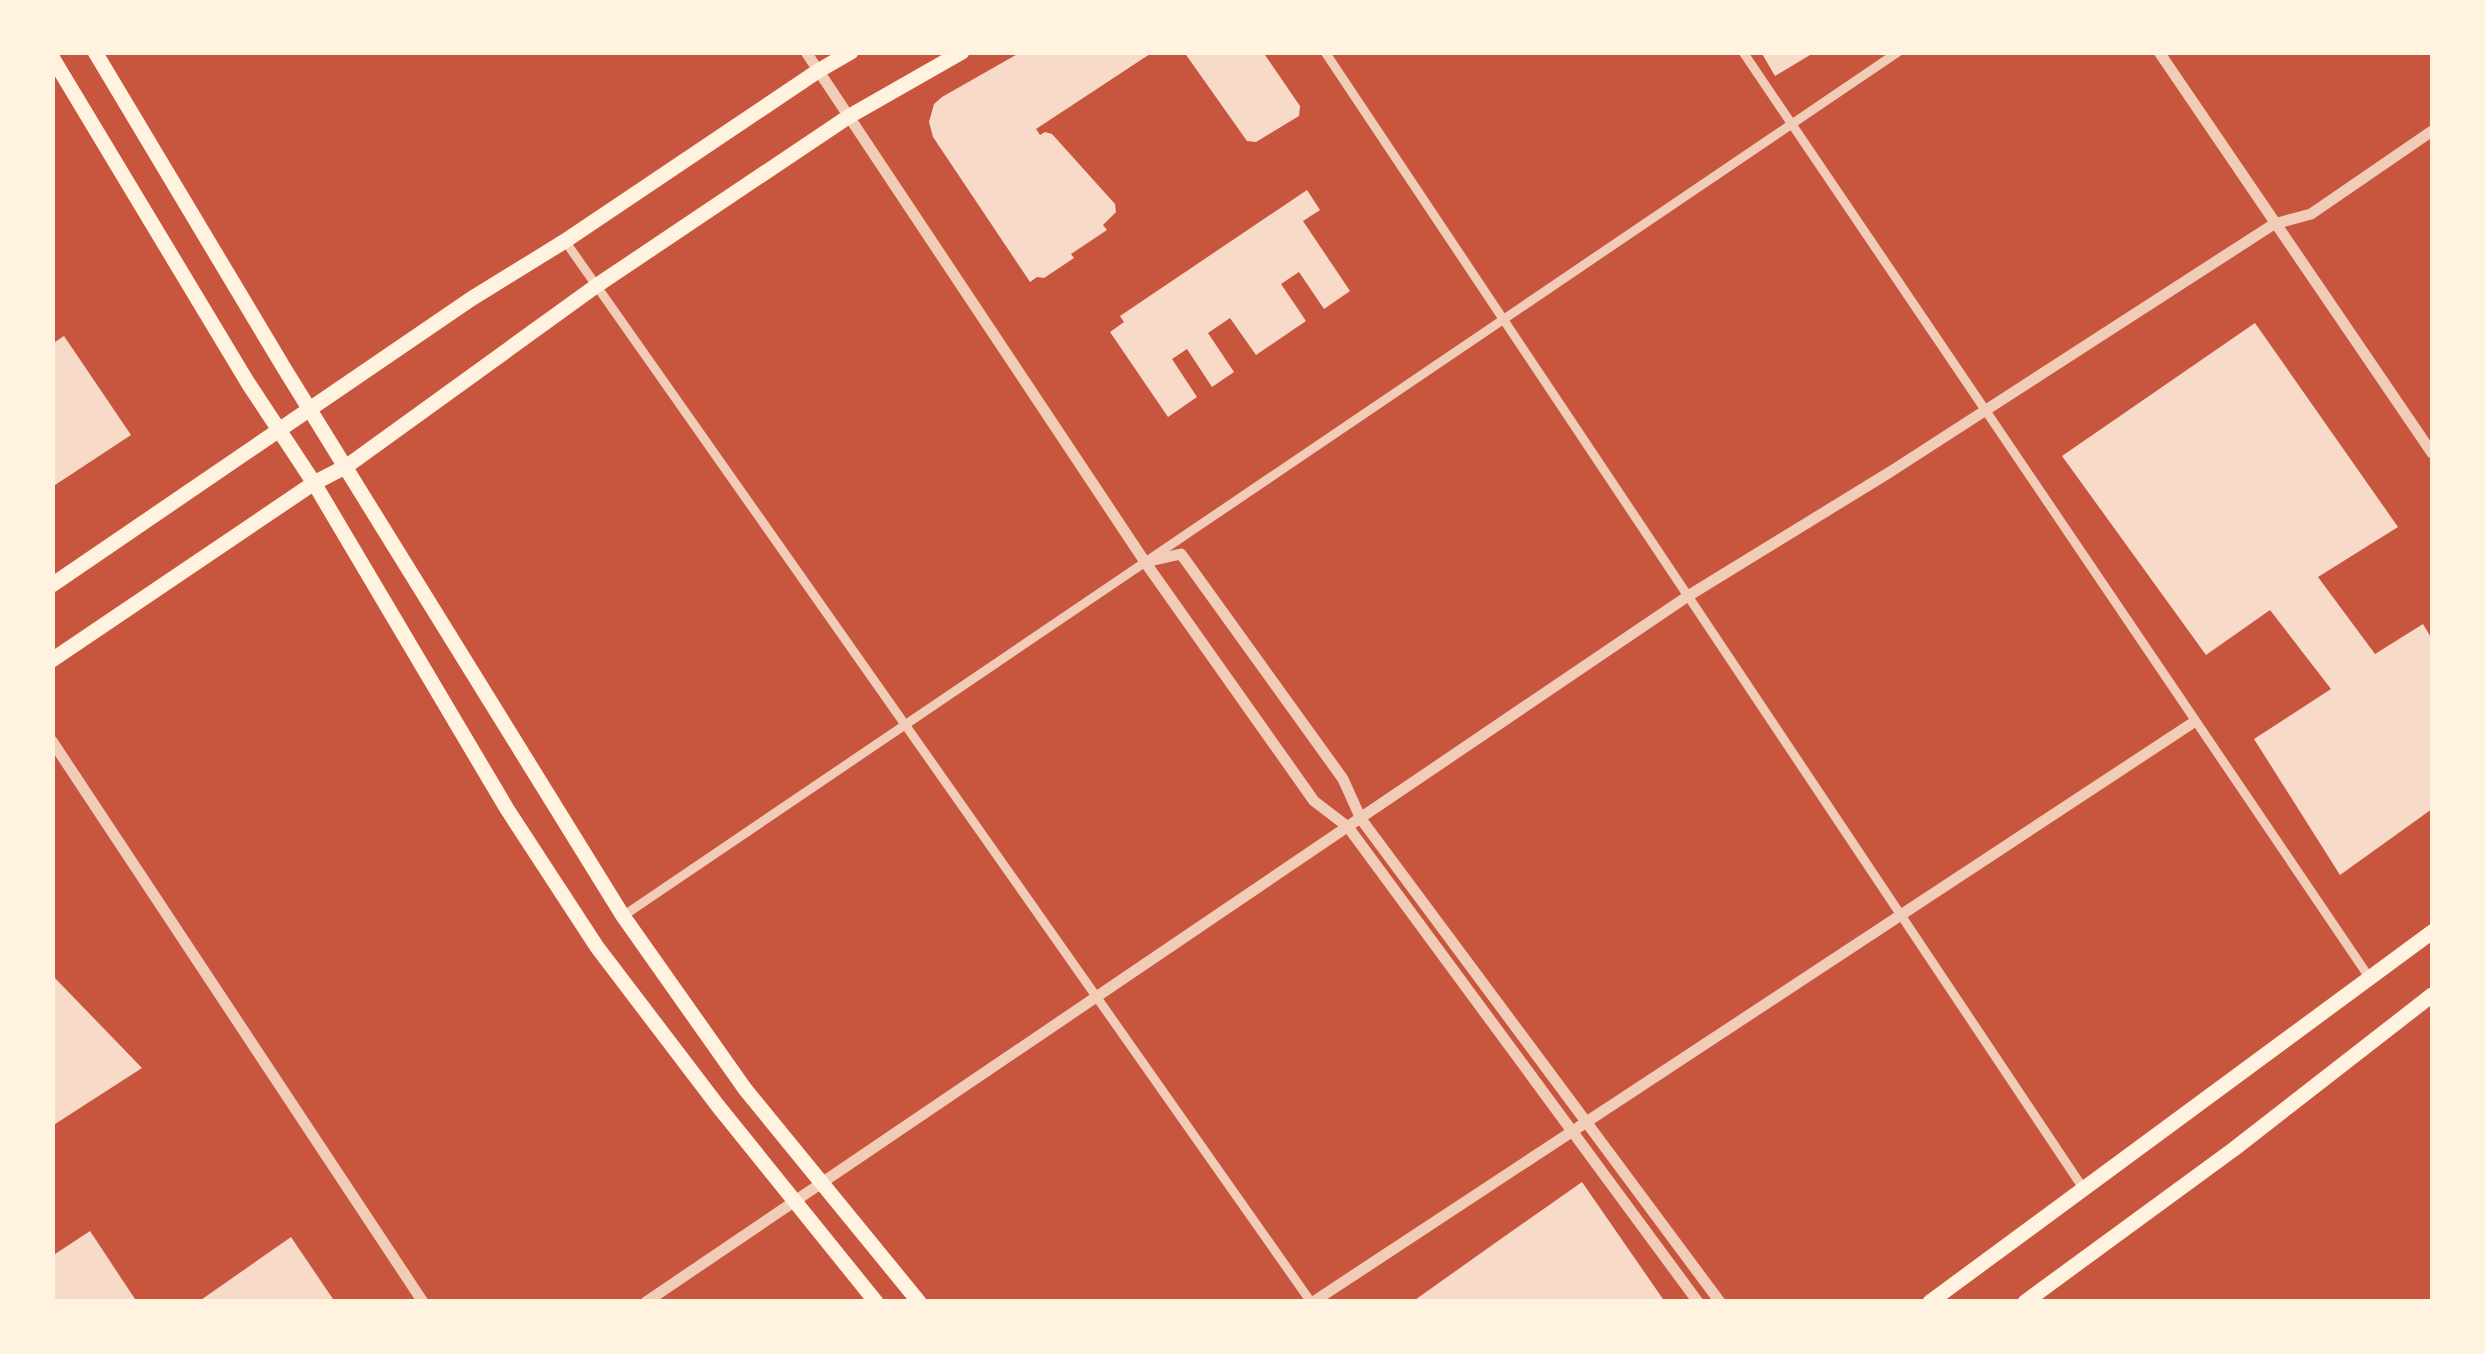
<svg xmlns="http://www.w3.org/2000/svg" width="2485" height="1354" viewBox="0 0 2485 1354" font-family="'Golos Text',sans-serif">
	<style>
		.building { fill: #f7dbc8 }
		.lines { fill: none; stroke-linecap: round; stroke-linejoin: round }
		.minor { stroke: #f1ccb7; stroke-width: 9 }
		.tertiary { stroke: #f1ccb7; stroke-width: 11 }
		.primary { stroke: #fff3e0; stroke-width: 15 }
	</style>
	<rect width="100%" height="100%" fill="#c8553d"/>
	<g class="building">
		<polygon points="1021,52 1153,52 1036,129 1040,135 1045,132 1052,134 1115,204 1116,212 1103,225 1107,230 1071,254 1074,258 1044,278 1037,277 1030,282 933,137 929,122 934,104 942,97"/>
		<polygon points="1184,52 1263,52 1300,106 1299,116 1256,142 1247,141"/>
		<polygon points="1761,52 1815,52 1775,76"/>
		<polygon points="1307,190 1320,210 1303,221 1350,291 1324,309 1299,272 1281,284 1306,321 1256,355 1230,318 1208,333 1234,372 1212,387 1187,349 1172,359 1197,397 1168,417 1110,332 1124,322 1120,316"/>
		<polygon points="2255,323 2398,527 2318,577 2375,654 2423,624 2432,639 2432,809 2340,875 2254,739 2331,689 2270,610 2206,655 2062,456"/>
		<polygon points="64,336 131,435 52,487 52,344"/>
		<polygon points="52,975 142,1068 52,1126"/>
		<polygon points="1582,1182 1665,1302 1412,1302 1505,1236"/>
		<polygon points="90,1231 137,1302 52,1302 52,1256"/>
		<polygon points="291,1237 335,1302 198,1302"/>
	</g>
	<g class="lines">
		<g class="minor">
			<polyline points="1325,52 2083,1188"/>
			<polyline points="1743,52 2369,977"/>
			<polyline points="565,241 1311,1302"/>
			<polyline points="623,916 1898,52"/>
		</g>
		<g class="tertiary">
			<polyline points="806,52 1145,562 1314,801 1348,827 1698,1302"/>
			<polyline points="2159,52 2432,453"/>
			<polyline points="1145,562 1181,554 1343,779 1361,819 1720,1302"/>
			<polyline points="52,741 423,1302"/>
			<polyline points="646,1302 1688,596 1890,472 2274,224 2311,214 2432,131"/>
			<polyline points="1313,1302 2194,722"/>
		</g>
		<g class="primary">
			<polyline points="95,52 284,368 623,916 745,1089 919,1302"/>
			<polyline points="52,57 248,383 314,483 507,809 597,947 718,1106 876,1302"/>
			<polyline points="52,585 471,299 565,241 818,71 851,52"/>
			<polyline points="52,660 314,483 347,466 596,286 848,117 962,52"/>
			<polyline points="1930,1302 2432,932"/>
			<polyline points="2025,1302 2234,1149 2432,995"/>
		</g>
	</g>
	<rect width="2485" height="1354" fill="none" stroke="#fff3e0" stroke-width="110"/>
</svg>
